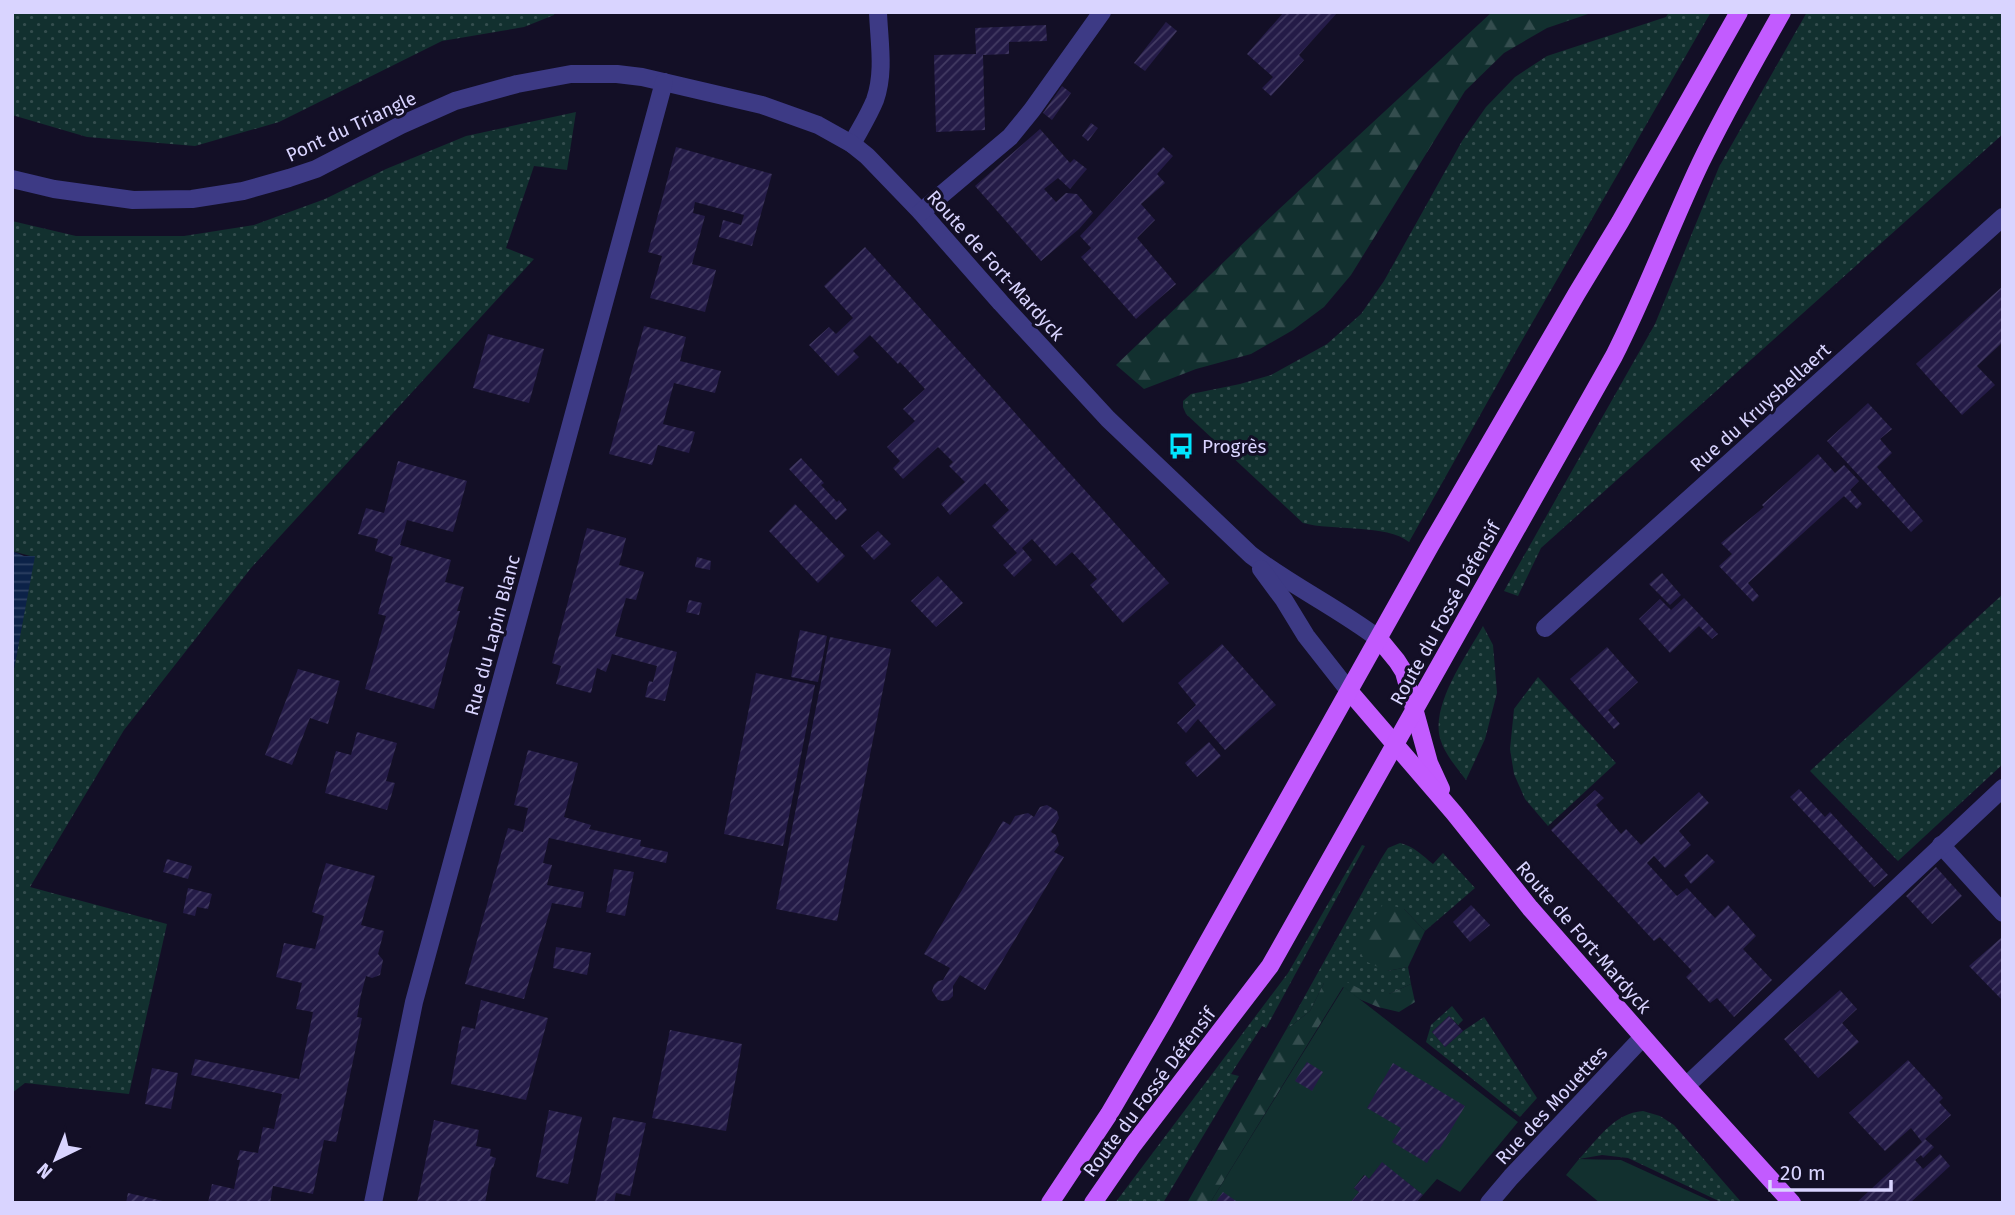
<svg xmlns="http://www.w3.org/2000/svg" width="2015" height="1215" viewBox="0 0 2015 1215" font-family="'Fira Sans',sans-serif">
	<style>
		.grass { fill: url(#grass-dots) }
		.forest { fill: url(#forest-firs) }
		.garden { fill: #12302f }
		.water { fill: url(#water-rules) }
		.building { fill: url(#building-hatch) }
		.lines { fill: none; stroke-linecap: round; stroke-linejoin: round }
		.minor { stroke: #3d3a85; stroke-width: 18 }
		.major { stroke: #c25bff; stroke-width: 18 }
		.labels { text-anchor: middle; stroke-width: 6; stroke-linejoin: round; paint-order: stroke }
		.street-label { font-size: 19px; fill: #d9d4ff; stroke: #130f26 }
		.poi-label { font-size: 19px; fill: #d9d4ff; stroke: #130f26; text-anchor: start }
	</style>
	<defs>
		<pattern id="grass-dots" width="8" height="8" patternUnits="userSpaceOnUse" patternTransform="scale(1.75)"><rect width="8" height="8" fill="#12302f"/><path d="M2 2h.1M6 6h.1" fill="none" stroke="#344d4e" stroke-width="1.8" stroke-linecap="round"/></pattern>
		<pattern id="forest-firs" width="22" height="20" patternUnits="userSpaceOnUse" patternTransform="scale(1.75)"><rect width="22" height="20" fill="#12302f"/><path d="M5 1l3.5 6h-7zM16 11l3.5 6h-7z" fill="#344d4e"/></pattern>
		<pattern id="water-rules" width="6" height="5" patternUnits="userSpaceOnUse" patternTransform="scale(1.75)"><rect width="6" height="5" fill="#0c2248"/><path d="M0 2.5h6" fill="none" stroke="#2f4163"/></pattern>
		<pattern id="building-hatch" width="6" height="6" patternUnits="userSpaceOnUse" patternTransform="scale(1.75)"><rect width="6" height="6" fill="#241b47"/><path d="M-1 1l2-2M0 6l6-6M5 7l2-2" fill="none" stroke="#433b63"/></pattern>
	</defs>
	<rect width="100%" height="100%" fill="#130f26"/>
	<g class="grass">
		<polygon points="12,12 555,12 554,15 524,27 442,41 279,122 195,146 87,137 12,115"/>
		<path d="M1669 12H1711L1516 351 1409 542C1387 524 1332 531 1303 523L1186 414 1183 407V401L1191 394 1240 384 1271 375 1327 344 1361 314 1384 281 1462 141 1486 107 1515 77 1547 56 1666 17Z"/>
		<polygon points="1807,12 2003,12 2003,134 1541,548 1518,596 1504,591 1655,324 1719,167"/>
		<polygon points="576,112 567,170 534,166 506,248 534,259 251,568 124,730 30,887 167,924 129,1094 25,1083 12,1093 12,680 34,557 12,551 12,221 76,236 184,236 254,225 325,199 386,169 466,136"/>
		<polygon points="2003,594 2003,764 1898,861 1810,771"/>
		<path d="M1483 626 1493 645 1497 693 1485 739 1466 780C1457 768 1444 753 1440 738 1431 704 1467 655 1483 626Z"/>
		<polygon points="1538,677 1616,763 1548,826 1525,799 1514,774 1510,749 1514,709"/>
		<path d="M1400 843C1413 846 1422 855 1433 864L1443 853 1475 888 1425 931 1404 909 1387 971 1408 967 1411 984 1389 994H1370L1357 988 1324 983 1310 1011 1286 1030 1381 859 1388 848Z"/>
		<polygon points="1362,845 1365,846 1266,1028 1262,1026 1231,1074 1239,1076 1163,1203 1115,1203 1288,973"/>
		<polygon points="1452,1006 1463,1020 1458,1025 1449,1016 1432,1032 1445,1047 1463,1031 1484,1017 1537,1098 1520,1117 1426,1042 1431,1025"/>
		<path d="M1643 1111 1660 1116 1674 1125 1742 1203H1723L1628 1158 1602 1155 1579 1159C1598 1139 1614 1113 1643 1111Z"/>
	</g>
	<g class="forest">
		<polygon points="1492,12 1594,12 1547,28 1504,53 1465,91 1351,275 1324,307 1293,330 1251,354 1196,369 1144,389 1116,365 1277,211"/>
		<polygon points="1384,903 1404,909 1425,931 1408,967 1387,971 1365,961 1355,942"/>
		<polygon points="1335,976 1370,994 1389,994 1411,984 1415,1002 1399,1012 1378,1007 1359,999 1343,987 1210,1203 1187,1203 1286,1030 1310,1011 1324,983"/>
	</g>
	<g class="garden">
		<polygon points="1344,987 1518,1122 1460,1192 1437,1179 1423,1195 1382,1163 1369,1179 1364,1175 1354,1188 1359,1192 1350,1203 1210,1203"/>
		<polygon points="1579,1159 1621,1160 1715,1203 1600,1203 1566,1175"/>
	</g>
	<polygon class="water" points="12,551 24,556 35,556 12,680"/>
	<g class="building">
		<polygon points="1284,12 1338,12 1299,55 1304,60 1271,96 1262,88 1273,77 1247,54"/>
		<polygon points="1166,22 1177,31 1145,71 1134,63"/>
		<polygon points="1046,25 1047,41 1009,42 1009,54 983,55 985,130 936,132 934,55 976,54 975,28"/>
		<polygon points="1062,86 1071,93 1052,120 1043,113"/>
		<polygon points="1091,123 1098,128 1088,141 1082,136"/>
		<polygon points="1040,129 1070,163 1074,159 1087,169 1070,189 1058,178 1044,189 1056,202 1066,193 1077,194 1093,213 1079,229 1041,261 975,186"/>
		<polygon points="676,147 772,174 752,246 719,237 723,220 741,225 744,215 695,202 693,213 705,216 692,264 716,270 705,312 650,298 662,256 648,252"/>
		<polygon points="1163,147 1173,156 1157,174 1165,183 1141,204 1155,220 1137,238 1176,284 1136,319 1081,257 1091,248 1080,236"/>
		<polygon points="865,247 1169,583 1123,623 1090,585 1097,579 1072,552 1056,566 1032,539 1022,548 1032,560 1014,577 1003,565 1017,553 992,526 1009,510 985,483 950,515 941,504 965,482 949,466 953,462 938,447 903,479 893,468 900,461 887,447 915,421 903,409 925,389 900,362 898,364 870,335 853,351 859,357 838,376 809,345 829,327 836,334 853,318 824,286"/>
		<polygon points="2003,286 2003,342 1977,366 1995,385 1962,415 1916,364"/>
		<polygon points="644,326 686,337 680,361 721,371 715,393 674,383 663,424 695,432 689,453 658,445 652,465 609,454"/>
		<polygon points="488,334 544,349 529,403 473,388"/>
		<polygon points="1868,403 1892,429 1880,439 1892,453 1877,467 1923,521 1911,532 1827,441"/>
		<polygon points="1818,454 1835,473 1844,465 1859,481 1850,490 1862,504 1857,509 1844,496 1748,583 1759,596 1753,602 1719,566 1732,554 1721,543 1764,507 1762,505"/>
		<polygon points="801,458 824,483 821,485 837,502 839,500 847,510 836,520 789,469"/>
		<polygon points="398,461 467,481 453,532 407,520 400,545 451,560 445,582 464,587 457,611 460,611 434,709 365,689 386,616 378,614 393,557 375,551 378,539 358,534 366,508 384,513"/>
		<polygon points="795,504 845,556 818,583 769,531"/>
		<polygon points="587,528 626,538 619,565 644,572 636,600 626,598 615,636 677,652 665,701 645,697 649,681 653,682 657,666 612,654 606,672 597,668 591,693 556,684 561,666 552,663"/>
		<polygon points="878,531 891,544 874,560 861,546"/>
		<polygon points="697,557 711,561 710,570 695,567"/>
		<polygon points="1662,573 1681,595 1670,605 1649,584"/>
		<polygon points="938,576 963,603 936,627 911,601"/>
		<polygon points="1684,598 1718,634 1712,639 1699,626 1670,653 1639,619 1660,599 1671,610"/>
		<polygon points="689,600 702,603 699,615 686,612"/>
		<polygon points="800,630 827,636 818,682 791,677"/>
		<polygon points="830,637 891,649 837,921 776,909"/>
		<polygon points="1222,644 1276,705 1225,750 1198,719 1186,733 1177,723 1196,705 1178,683"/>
		<polygon points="1607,647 1638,682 1608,710 1620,724 1614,729 1570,679"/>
		<polygon points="298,669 340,681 328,724 310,718 292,765 265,755"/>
		<polygon points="756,673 815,685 783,846 724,834"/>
		<polygon points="357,732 397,743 386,781 395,783 387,810 325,793 336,751 351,755"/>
		<polygon points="1209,742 1221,756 1197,777 1185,763"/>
		<polygon points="528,750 578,763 564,817 591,825 589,829 641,840 640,846 668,852 666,863 549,838 543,863 552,865 547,885 584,892 581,908 552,903 524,999 465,984 508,828 523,832 528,808 514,805"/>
		<polygon points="1799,789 1825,817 1830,812 1888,875 1874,887 1790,797"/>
		<polygon points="1595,790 1604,798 1596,805 1621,834 1626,829 1641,845 1699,792 1709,803 1679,831 1691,845 1665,868 1654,856 1647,863 1677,896 1687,888 1715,918 1728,905 1756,936 1743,949 1772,980 1734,1017 1717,998 1710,1003 1686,977 1692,971 1660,937 1654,941 1551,830"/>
		<polygon points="1047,805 1057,811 1059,818 1051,832 1056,835 1059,845 1054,852 1064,857 985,990 960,975 953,986 953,996 949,1000 943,1001 938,1000 932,991 934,985 938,981 943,980 950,968 924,954 1003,821 1010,825 1015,816 1028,813 1034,817 1040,807"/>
		<polygon points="1707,854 1715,862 1691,884 1684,875"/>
		<polygon points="167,859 192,866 188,879 163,872"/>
		<polygon points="326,863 375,876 361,925 384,931 378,954 383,960 380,975 372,978 366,976 361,995 357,1017 362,1018 336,1142 324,1140 313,1194 273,1186 270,1203 208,1203 212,1184 234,1189 240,1160 237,1160 240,1150 258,1153 263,1127 274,1129 282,1094 191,1075 195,1059 299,1079 313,1012 296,1009 302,983 276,977 284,943 315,949 324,916 312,912"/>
		<polygon points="1936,867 1962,896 1932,924 1906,896"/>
		<polygon points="614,869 634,872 625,916 606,912"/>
		<polygon points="188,888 212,894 208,909 197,907 195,916 183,913"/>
		<polygon points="1471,905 1490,925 1470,942 1453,922"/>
		<polygon points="2001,938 2003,940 2003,1001 1969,966"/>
		<polygon points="556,947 591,953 587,975 553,968"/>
		<polygon points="1840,990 1857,1009 1842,1023 1859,1042 1818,1078 1784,1039"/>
		<polygon points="481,1000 548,1018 526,1100 451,1084 462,1026 475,1029"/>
		<polygon points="1449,1016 1463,1031 1445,1047 1432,1032"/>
		<polygon points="670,1030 742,1044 726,1131 652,1118"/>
		<polygon points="1908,1060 1943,1098 1939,1102 1951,1115 1925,1139 1934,1147 1923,1158 1921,1155 1915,1160 1923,1169 1940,1154 1950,1166 1910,1203 1856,1203 1922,1142 1911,1128 1885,1151 1849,1113"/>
		<polygon points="1307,1062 1323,1072 1312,1091 1295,1081"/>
		<polygon points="1393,1063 1465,1106 1439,1150 1435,1149 1427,1163 1392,1142 1401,1128 1367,1108"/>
		<polygon points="152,1068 178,1073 171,1109 145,1104"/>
		<polygon points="549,1110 582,1117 568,1184 536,1177"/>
		<polygon points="613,1117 646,1123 630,1196 616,1193 614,1203 595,1203"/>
		<polygon points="434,1120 479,1130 476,1146 491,1149 490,1156 496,1158 493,1168 492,1167 485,1203 417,1203"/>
		<polygon points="1382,1162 1423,1195 1416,1203 1350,1203 1359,1192 1354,1188 1365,1175 1369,1179"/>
		<polygon points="1223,1192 1239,1203 1215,1203"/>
		<polygon points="128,1193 167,1202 167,1203 126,1203"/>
	</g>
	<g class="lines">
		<g class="minor">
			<path d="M852 144C860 129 869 115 875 100 885 72 879 41 878 12"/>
			<path d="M12 179 54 189 133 200 192 199 243 191 289 178 316 169 401 125 455 101 517 84 571 74H617L642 77 762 105 818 125 852 144 867 156 921 212 1001 303 1108 419 1251 555C1292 586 1338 608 1379 639"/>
			<polyline points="921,212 1010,137 1032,110 1102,12"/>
			<polyline points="1261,569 1284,600 1306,636 1350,692"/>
			<polyline points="1545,628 2003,217"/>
			<polyline points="1941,845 2003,913"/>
			<polyline points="1686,1086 2003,788"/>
			<polyline points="373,1203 414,1002 664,82"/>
			<polyline points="1489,1203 1511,1177 1643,1037"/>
		</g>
		<g class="major">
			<polyline points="1379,639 1397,661 1404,672 1429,763 1441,789"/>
			<polyline points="1350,692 1454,813 1530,908 1686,1086 1792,1203"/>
			<polyline points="1050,1203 1109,1114 1163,1022 1430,546 1577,293 1620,222 1739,12"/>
			<path d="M1093 1203 1133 1145 1270 966 1614 356C1646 293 1670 227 1700 164 1725 112 1754 62 1782 12"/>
		</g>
	</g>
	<defs>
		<g id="bus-bare" transform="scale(2.1)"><path d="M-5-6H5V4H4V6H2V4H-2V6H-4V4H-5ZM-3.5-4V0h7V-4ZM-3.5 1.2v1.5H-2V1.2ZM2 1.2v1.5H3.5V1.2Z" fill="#00e5ff" stroke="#130f26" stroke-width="2.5" paint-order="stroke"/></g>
	</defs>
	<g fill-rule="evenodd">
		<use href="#bus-bare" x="1181" y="446"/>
	</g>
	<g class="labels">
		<g class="street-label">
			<text transform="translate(351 126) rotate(-25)" y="7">Pont du Triangle</text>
			<text transform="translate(996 265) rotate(48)" y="7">Route de Fort-Mardyck</text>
			<text transform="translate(1760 407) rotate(-42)" y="7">Rue du Kruysbellaert</text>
			<text transform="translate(1445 613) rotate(-61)" y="7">Route du Fossé Défensif</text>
			<text transform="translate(492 635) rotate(-75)" y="7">Rue du Lapin Blanc</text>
			<text transform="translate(1584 937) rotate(49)" y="7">Route de Fort-Mardyck</text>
			<text transform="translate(1149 1092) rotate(-53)" y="7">Route du Fossé Défensif</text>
			<text transform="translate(1551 1105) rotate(-47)" y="7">Rue des Mouettes</text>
		</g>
		<g class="poi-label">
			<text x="1202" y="453">Progrès</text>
		</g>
	</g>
	<rect width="2015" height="1215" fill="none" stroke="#d9d4ff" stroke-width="28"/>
	<g transform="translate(56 1159) rotate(223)" stroke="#130f26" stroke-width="5" paint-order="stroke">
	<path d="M0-5L12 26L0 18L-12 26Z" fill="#d9d4ff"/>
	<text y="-10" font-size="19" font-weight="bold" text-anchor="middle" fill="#d9d4ff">N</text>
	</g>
	<path d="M1770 1180v10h121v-10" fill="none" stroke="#d9d4ff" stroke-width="3.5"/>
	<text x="1780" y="1180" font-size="21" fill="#d9d4ff" stroke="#130f26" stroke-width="5" paint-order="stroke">20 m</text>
</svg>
